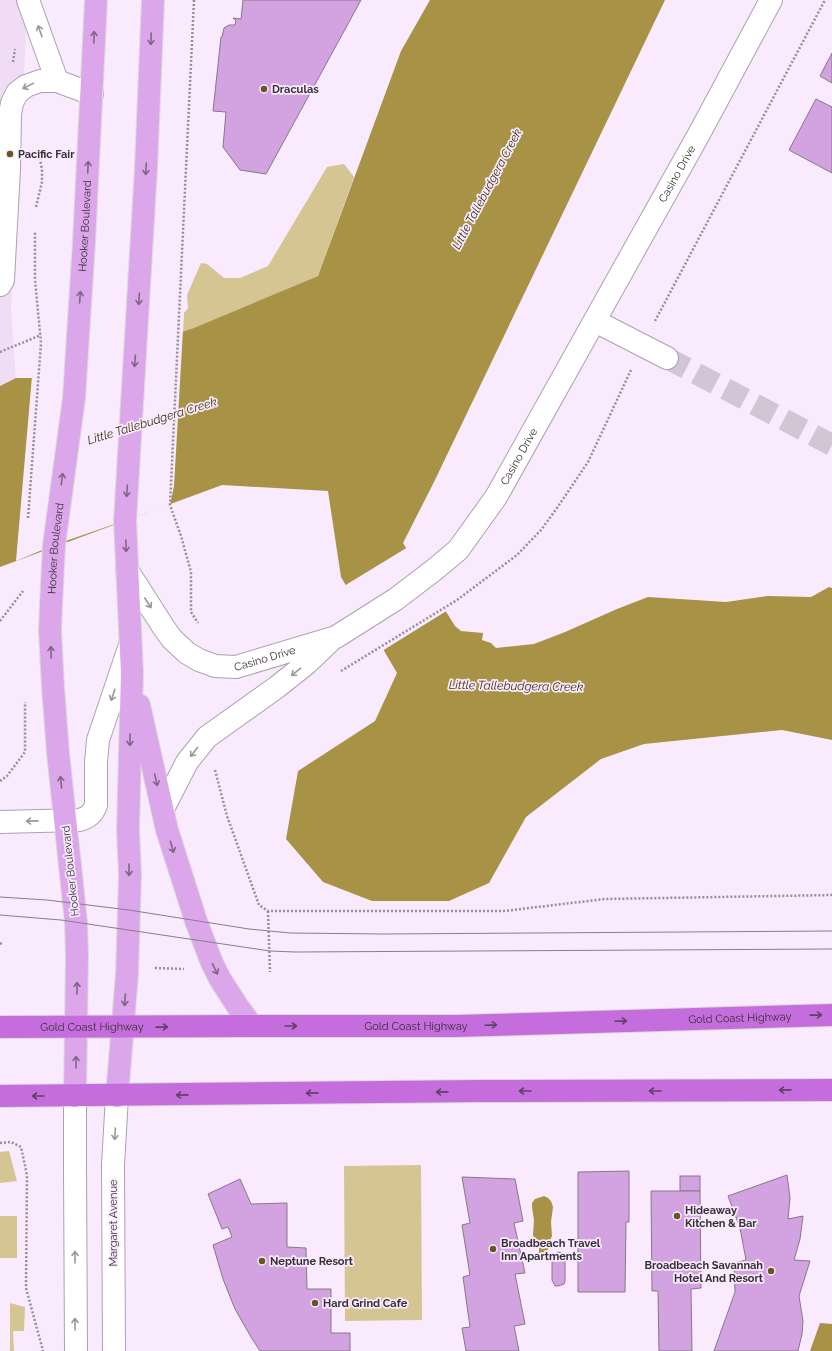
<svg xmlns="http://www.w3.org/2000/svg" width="832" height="1351" viewBox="0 0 832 1351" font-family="Raleway,sans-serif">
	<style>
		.built { fill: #f0ddf5 }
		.green { fill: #d4c592 }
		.water { fill: #a79245 }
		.pier { fill: #f9ebfd }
		.building { fill: #d3a3e1; stroke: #857888 }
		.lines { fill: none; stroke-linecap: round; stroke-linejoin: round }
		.minor-tunnel { stroke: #d2c5d5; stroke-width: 22; stroke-dasharray: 22 11; stroke-linecap: butt }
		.minor-casing { stroke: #ada0b1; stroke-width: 24 }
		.major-casing { stroke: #dbdadb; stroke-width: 24 }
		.highway-casing { stroke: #dbdadb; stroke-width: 24 }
		.path { stroke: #978d99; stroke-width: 2.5; stroke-dasharray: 2 2; stroke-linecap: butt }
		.minor { stroke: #fff; stroke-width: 22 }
		.major { stroke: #dca7ea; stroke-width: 22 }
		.highway { stroke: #c56ddc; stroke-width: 22 }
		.tram { stroke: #877e89; stroke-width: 1 }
		.oneway { stroke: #9a979a }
		.oneway2 { stroke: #806587 }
		.oneway3 { stroke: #604268 }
		.poi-dot { fill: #655724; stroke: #f9ebfd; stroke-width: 1.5 }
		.labels { text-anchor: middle; stroke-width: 3.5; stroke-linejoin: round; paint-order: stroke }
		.poi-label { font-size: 11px; font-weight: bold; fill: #352f36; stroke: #f9ebfd; text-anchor: start }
		.street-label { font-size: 11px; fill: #352f36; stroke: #f9ebfd }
		.water-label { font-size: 12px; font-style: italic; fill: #39300d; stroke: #f9ebfd }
	</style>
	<rect width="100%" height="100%" fill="#f9ebfd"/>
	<polygon class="built" points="0,0 28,0 11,308 16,378 0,386"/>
	<g class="green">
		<polygon points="344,164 354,177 318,276 183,333 184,313 188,308 187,295 201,263 207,264 224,278 240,278 268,266 327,167"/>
		<polygon points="9,1151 17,1181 0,1183 0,1152"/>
		<polygon points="421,1165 422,1320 345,1321 344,1166"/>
		<rect x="0" y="1216" width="17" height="42"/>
		<polygon points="10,1303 25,1307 24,1331 13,1331 14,1351 10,1351"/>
	</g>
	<g class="water">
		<polygon points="430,0 665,0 434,482 403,543 455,626 461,631 483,633 482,640 491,643 496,648 534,644 565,632 617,609 648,597 726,602 768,596 811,597 829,587 832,588 832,740 782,730 644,744 601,759 526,817 489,883 449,901 372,901 323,882 286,839 298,771 375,721 397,673 341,577 328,491 222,485 0,567 0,386 16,378 48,378 194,328 318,276 401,51"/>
		<polygon points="544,1196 548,1198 551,1201 553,1207 551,1222 552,1236 548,1245 548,1257 543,1261 539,1257 539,1245 535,1240 533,1235 534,1220 532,1207 532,1203 535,1199"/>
		<polygon points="820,1323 832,1324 832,1351 810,1351"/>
	</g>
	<g class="pier">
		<polygon points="183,330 174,486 170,505 54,545 16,561 32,376 47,376"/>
		<polygon points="408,547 448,610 382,651 344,586"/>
	</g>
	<g class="building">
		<polygon points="243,0 361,0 266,174 240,170 223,147 226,112 213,111 221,37 222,37 224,28 229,25 235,25 236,21 233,18 241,19"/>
		<polygon points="832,53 832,83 820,76"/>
		<polygon points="816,99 832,107 832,173 789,150"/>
		<polygon points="629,1171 629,1222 626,1222 625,1292 578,1292 578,1172"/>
		<polygon points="787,1175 790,1198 788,1219 803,1216 800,1239 794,1260 810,1261 799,1296 803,1321 802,1334 798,1351 714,1351 735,1292 734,1263 746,1260 740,1228 728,1196"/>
		<rect x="680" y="1176" width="20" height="15"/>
		<polygon points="462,1177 515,1179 523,1221 514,1223 525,1273 515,1274 525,1324 514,1326 519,1351 466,1351 462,1328 470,1327 463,1277 470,1275 462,1225 470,1223"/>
		<polygon points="240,1179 251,1204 287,1203 287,1247 306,1248 307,1289 331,1289 331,1333 350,1333 350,1351 260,1351 251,1337 235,1309 223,1279 213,1245 232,1237 228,1227 222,1229 208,1194"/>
		<polygon points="651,1191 700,1191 701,1288 691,1289 692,1351 659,1351 658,1291 652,1291"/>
		<polygon points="558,1252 563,1253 565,1257 565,1281 564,1284 558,1286 555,1286 552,1280 552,1259 555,1254"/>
	</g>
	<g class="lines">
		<polyline class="minor-tunnel" points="667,358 832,445"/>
		<g class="minor-casing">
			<g id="minor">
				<polyline points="28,0 57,81"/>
				<polyline points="0,285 3,280 9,169 10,114 12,103 17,93 26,86 40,81 57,81 92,94"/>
				<polyline points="595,321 667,358"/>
				<path id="s1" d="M127 570 164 628 172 639 187 653 199 660 215 666 236 667 336 637 396 599 434 570 458 550 496 497 699 134 771 0"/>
				<polyline points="163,809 187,762 207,737 277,687 306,664 330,641"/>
				<path d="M0 822 79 820C88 818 93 814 96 805V762L98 740 130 645"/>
				<polyline points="75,1096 75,1169 76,1351"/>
				<polyline points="114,1351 113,1165 117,1096"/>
			</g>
		</g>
		<g class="major-casing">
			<g id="major">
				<polyline points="139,705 167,830 196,921 212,963 220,979 238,1007 252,1026"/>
				<path id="s2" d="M75 1096 77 956 76 922 58 753 53 687 50 631 51 605 54 545 74 398 84 242 96 0"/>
				<polyline points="117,1096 127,974 130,875 128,830 132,673 125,521 146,168 153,0"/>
			</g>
		</g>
		<g class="highway-casing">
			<g id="highway">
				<path id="s3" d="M0 1027 252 1026H456L832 1015"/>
				<polyline points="0,1096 481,1091 832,1090"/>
			</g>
		</g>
		<g class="path">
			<polyline points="194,0 170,505 181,536 191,572 191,612 198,623"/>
			<polyline points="13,62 15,49"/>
			<polyline points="36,207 42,182 42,169 38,151"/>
			<polyline points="655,321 825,0"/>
			<polyline points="0,352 41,335"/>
			<polyline points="28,518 41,343 35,280 35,232"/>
			<polyline points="0,621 23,591"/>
			<polyline points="341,671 457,600 517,555 541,530 557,508 588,462 631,370"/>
			<polyline points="215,770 227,816 259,905 268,911 504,911 605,899 832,895"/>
			<polyline points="0,781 7,776 25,752 25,702"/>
			<polyline points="268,911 270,972"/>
			<polyline points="0,943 2,944"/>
			<polyline points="155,968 184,969"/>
			<polyline points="0,1143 11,1142 21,1147 27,1175 26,1288 43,1351"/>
		</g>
		<use href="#minor" class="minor"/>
		<use href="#major" class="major"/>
		<use href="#highway" class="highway"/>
		<g class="tram">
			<polyline points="0,897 47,900 129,910 249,929 290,933 384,934 832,931"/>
			<polyline points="0,915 61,920 270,951 295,952 832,949"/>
		</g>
	</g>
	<defs><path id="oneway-shaft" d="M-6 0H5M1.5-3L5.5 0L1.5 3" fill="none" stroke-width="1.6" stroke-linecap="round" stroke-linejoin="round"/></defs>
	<g class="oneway">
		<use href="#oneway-shaft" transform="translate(40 31) rotate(-109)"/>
		<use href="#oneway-shaft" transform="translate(28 86) rotate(154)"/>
		<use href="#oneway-shaft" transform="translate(148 603) rotate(57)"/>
		<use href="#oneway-shaft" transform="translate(296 672) rotate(141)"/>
		<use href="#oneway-shaft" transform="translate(113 695) rotate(109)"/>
		<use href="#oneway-shaft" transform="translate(194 752) rotate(128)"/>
		<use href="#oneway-shaft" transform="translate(32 821) rotate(179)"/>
		<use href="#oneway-shaft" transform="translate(115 1134) rotate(93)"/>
		<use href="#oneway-shaft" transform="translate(75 1257) rotate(-90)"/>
		<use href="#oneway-shaft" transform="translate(75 1324) rotate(-91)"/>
	</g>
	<g class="oneway2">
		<use href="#oneway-shaft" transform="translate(94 37) rotate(-88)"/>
		<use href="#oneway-shaft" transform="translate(151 39) rotate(92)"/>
		<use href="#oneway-shaft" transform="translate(88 167) rotate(-87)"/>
		<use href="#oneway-shaft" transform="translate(146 169) rotate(93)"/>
		<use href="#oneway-shaft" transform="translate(80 297) rotate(-86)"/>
		<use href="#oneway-shaft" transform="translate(139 299) rotate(93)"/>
		<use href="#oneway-shaft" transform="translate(135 361) rotate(94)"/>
		<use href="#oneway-shaft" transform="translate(62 479) rotate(-82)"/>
		<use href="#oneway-shaft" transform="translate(127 491) rotate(94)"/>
		<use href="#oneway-shaft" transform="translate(126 546) rotate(88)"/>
		<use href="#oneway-shaft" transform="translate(51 652) rotate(-92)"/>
		<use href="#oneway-shaft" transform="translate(130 740) rotate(91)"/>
		<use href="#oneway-shaft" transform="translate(156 780) rotate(77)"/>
		<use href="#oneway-shaft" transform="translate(61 782) rotate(-96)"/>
		<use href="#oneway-shaft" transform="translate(172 847) rotate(74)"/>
		<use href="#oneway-shaft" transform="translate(129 870) rotate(89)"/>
		<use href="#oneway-shaft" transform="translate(215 969) rotate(64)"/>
		<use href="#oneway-shaft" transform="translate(77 988) rotate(-90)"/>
		<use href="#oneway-shaft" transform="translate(125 1000) rotate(94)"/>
		<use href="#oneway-shaft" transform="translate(76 1062) rotate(-89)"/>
	</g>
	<g class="oneway3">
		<use href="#oneway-shaft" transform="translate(816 1015) rotate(-1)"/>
		<use href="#oneway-shaft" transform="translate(621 1021) rotate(-2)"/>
		<use href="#oneway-shaft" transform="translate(491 1025) rotate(-2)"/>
		<use href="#oneway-shaft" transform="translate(291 1026)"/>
		<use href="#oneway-shaft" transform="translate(162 1027) rotate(-1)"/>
		<use href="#oneway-shaft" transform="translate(785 1090) rotate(179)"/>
		<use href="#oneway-shaft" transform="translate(525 1091) rotate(180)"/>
		<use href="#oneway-shaft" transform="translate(655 1091) rotate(180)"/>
		<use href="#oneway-shaft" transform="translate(442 1092) rotate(179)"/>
		<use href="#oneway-shaft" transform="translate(312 1093) rotate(179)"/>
		<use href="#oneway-shaft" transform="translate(182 1095) rotate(179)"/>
		<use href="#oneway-shaft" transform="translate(38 1096) rotate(180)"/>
	</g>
	<g class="poi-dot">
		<circle cx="264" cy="89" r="4"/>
		<circle cx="10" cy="154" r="4"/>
		<circle cx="677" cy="1216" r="4"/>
		<circle cx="493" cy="1249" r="4"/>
		<circle cx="262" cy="1261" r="4"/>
		<circle cx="771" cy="1271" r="4"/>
		<circle cx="315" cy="1303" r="4"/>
	</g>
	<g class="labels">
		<g class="poi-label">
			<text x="272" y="93">Draculas</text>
			<text x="18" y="158">Pacific Fair</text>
			<text x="685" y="1214">Hideaway<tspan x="685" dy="13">Kitchen &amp; Bar</tspan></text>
			<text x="501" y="1247">Broadbeach Travel<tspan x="501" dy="13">Inn Apartments</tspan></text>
			<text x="270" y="1265">Neptune Resort</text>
			<text x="763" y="1269" text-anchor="end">Broadbeach Savannah<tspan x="763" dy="13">Hotel And Resort</tspan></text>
			<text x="323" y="1307">Hard Grind Cafe</text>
		</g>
		<g class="street-label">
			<text dy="4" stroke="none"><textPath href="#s1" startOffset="845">Casino Drive</textPath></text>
			<text dy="4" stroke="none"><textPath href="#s2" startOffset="873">Hooker Boulevard</textPath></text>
			<text dy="4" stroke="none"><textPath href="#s1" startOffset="521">Casino Drive</textPath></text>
			<text dy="4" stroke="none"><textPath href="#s2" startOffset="549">Hooker Boulevard</textPath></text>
			<text dy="4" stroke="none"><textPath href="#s1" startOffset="185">Casino Drive</textPath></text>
			<text transform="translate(70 871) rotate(-96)" y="4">Hooker Boulevard</text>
			<text dy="4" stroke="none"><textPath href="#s3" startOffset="740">Gold Coast Highway</textPath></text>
			<text dy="4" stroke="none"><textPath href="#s3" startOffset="416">Gold Coast Highway</textPath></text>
			<text dy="4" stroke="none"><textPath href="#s3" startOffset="92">Gold Coast Highway</textPath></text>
			<text transform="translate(113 1223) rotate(-90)" y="4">Margaret Avenue</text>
		</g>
		<g class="water-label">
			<text transform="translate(487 189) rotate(-62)" y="4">Little Tallebudgera Creek</text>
			<text transform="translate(152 421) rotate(-17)" y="4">Little Tallebudgera Creek</text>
			<text transform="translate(516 686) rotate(1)" y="4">Little Tallebudgera Creek</text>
		</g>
	</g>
</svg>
